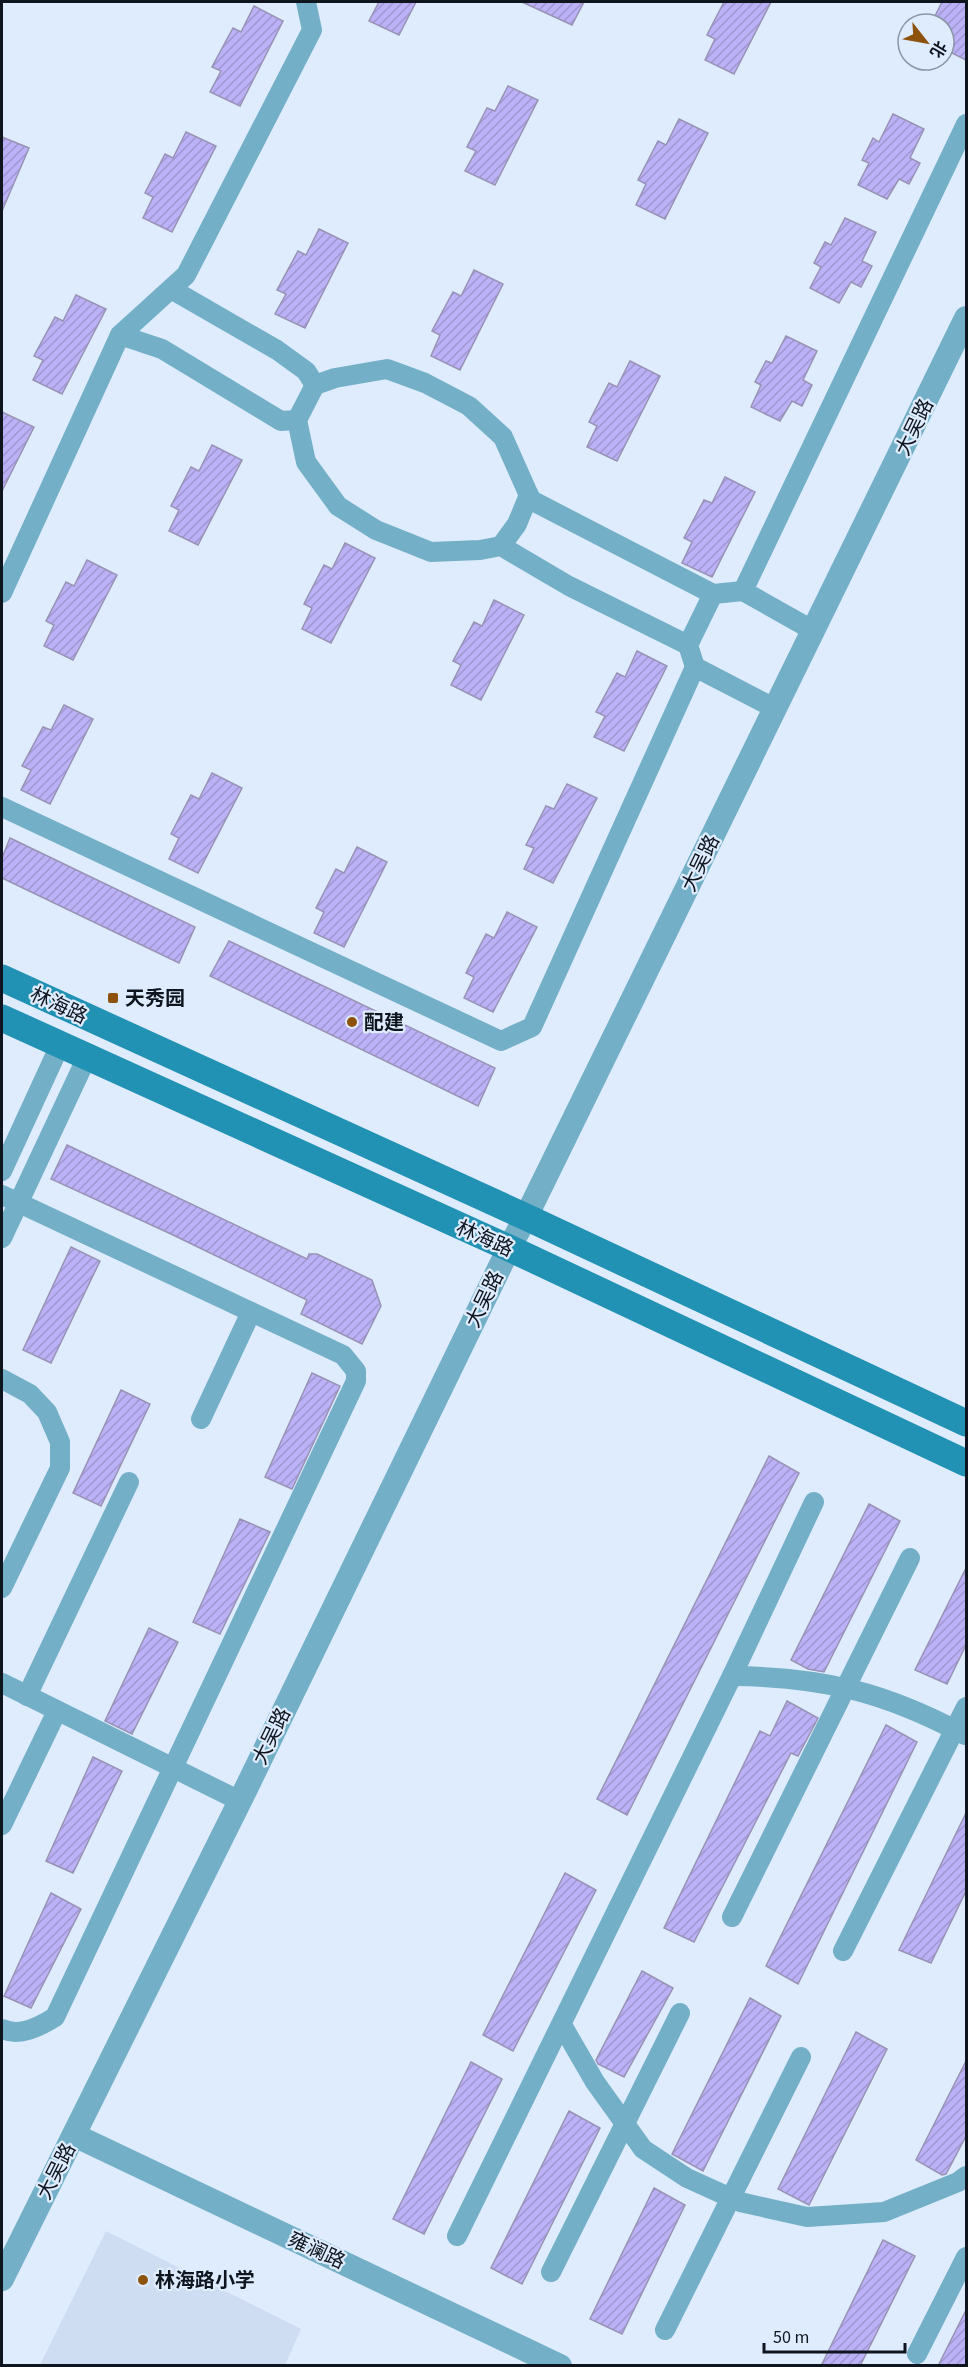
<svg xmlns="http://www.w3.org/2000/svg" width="968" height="2367" viewBox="0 0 968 2367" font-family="'Source Sans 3','Noto Sans SC',sans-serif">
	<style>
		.built { fill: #ceddf2 }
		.building { fill: url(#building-hatch); stroke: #9893b4; stroke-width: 1.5 }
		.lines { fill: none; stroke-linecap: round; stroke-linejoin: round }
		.minor { stroke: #73b0c7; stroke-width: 20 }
		.tertiary { stroke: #73b0c7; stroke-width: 24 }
		.secondary { stroke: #2191b4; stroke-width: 27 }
		.poi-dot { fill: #8d530c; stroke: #dfecfe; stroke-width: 2 }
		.labels { text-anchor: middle; stroke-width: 4.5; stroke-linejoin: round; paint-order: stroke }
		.street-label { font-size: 20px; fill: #0e151f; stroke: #dfecfe }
		.poi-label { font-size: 20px; font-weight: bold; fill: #0e151f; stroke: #dfecfe; text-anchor: start }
	</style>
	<defs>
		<pattern id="building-hatch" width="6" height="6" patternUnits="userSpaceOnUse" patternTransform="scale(1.5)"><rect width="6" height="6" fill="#bbb1f6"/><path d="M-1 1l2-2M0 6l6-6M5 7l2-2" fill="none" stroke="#a097d2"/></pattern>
	</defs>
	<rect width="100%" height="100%" fill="#dfecfe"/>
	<polygon class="built" points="106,2231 301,2329 285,2365 40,2365"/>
	<g class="building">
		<polygon points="379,2 416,2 399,35 369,21"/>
		<polygon points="522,2 584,2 572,25"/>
		<polygon points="724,2 771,2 734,74 705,60 715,39 707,35"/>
		<polygon points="942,2 966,2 966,60 944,49 944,24 931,24"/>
		<polygon points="254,6 283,21 240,106 210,92 221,71 212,67 233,28 241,32"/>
		<polygon points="508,86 538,100 495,185 465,171 476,151 467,147 487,108 495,111"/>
		<polygon points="893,114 924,129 910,158 920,163 909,184 899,179 887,199 858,185 869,163 862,160 873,138 879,142"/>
		<polygon points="679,119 708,133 665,219 636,205 646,184 638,180 658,141 666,145"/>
		<polygon points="186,132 216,146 172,232 143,218 153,197 145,193 165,154 173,158"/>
		<polygon points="2,137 29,148 2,211"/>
		<polygon points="845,218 876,232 862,261 872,266 861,287 851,282 839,303 810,288 821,267 814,263 825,242 831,245"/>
		<polygon points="319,229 348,243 305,328 275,314 286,294 277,290 298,251 306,255"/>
		<polygon points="474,270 503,284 460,370 431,356 440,335 432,331 453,292 461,296"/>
		<polygon points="76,295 106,309 62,394 33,380 43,360 34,356 55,317 63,321"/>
		<polygon points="786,336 817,351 803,380 812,385 802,406 792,401 780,421 751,407 761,385 755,382 766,361 772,363"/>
		<polygon points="630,361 660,376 617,461 587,447 597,426 589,422 609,383 617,387"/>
		<polygon points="2,412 34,427 2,491"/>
		<polygon points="212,445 242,460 198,545 169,531 179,510 171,506 191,467 199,471"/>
		<polygon points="725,477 755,492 712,577 682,563 692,542 684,538 704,500 712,503"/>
		<polygon points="345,543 375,558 331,643 302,629 312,608 304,604 324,565 332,569"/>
		<polygon points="87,560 117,575 73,660 44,646 54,625 46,621 66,582 74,586"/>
		<polygon points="494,600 524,615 481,700 451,685 461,665 453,661 474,622 482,626"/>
		<polygon points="637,651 667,666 624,751 594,737 605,716 596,712 617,673 625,677"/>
		<polygon points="64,705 93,719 50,804 21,790 31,770 22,766 43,727 51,730"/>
		<polygon points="212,773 242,788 198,873 169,859 179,838 171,834 191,795 199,799"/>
		<polygon points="567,784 597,798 553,883 524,869 534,848 526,845 546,806 554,809"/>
		<polygon points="10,838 195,927 179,963 2,878 2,858"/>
		<polygon points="357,847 387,862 344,947 314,933 324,912 316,908 336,869 344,873"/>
		<polygon points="507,912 537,927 493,1012 464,998 474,977 466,973 486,934 494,938"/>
		<polygon points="229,941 495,1068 478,1106 210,976"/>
		<polygon points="67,1145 307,1259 309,1254 317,1254 372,1280 381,1306 362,1344 301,1314 307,1300 171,1234 51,1179"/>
		<polygon points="71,1247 100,1261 51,1363 23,1350"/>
		<polygon points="312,1373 340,1386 292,1489 265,1477"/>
		<polygon points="121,1390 150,1404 101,1506 73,1493"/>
		<polygon points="769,1456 799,1473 627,1815 597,1799"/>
		<polygon points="869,1504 900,1521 824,1672 808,1669 791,1660"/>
		<polygon points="240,1519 270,1532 220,1634 193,1622"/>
		<polygon points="966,1568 966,1645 947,1684 915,1670"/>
		<polygon points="149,1628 178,1642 132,1734 105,1721"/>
		<polygon points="787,1701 818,1718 798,1756 791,1753 694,1942 664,1928 760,1731 770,1736"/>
		<polygon points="886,1725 917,1742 798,1984 766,1966"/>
		<polygon points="93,1757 122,1771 73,1873 46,1861"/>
		<polygon points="966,1813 966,1891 931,1963 899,1950"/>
		<polygon points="565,1873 596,1890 513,2051 483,2035"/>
		<polygon points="51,1893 81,1909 31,2008 4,1996"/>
		<polygon points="642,1971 673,1988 624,2077 598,2064 596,2060"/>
		<polygon points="750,1998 781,2016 703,2171 672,2154"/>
		<polygon points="856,2032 887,2049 809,2205 778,2189"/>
		<polygon points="966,2061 966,2136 946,2174 942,2175 916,2160"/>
		<polygon points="471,2062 502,2079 424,2234 393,2219"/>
		<polygon points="569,2111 600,2128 522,2284 491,2268"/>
		<polygon points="654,2188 685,2205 622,2334 590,2319"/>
		<polygon points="883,2240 915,2256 860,2366 821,2366"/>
		<polygon points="966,2310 966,2366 938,2366"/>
	</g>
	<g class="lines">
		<g class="minor">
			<polyline points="171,289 277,350 306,371 315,385"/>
			<polyline points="120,335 162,349 281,421 297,420"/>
			<polyline points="501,546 517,524 529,495"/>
			<polyline points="2,593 120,335 186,275 312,30 306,2"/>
			<polyline points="814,631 743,591 966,124"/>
			<polyline points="688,645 713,594"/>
			<polyline points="695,667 688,645 569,586 501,546 480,550 431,552 376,530 338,506 306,462 297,420 315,385 335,378 387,369 425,383 469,406 503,437 531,500 713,594 743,591"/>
			<polyline points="2,807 501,1041 532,1027 695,667 776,709"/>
			<polyline points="2,1171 60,1045"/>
			<path d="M2 1195 343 1355 356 1371V1381L55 2017C39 2027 20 2037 2 2029"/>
			<polyline points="2,1238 87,1057"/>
			<polyline points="2,1379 30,1394 47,1412 60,1442 60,1468 2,1588"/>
			<polyline points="201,1419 251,1312"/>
			<path d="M732 1676C823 1677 885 1692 965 1735"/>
			<polyline points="2,1683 240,1801"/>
			<polyline points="27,1696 129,1482"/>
			<polyline points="2,1825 57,1711"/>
			<polyline points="732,1917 910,1558"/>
			<polyline points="843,1951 966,1707"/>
			<polyline points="562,2025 595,2082 643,2149 687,2178 740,2202 807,2217 884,2212 958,2182 966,2176"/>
			<polyline points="457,2236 732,1676 814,1502"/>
			<polyline points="551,2272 680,2013"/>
			<polyline points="665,2330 801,2057"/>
			<polyline points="917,2354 966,2257"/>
		</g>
		<g class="tertiary">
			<polyline points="74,2135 560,2366"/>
			<polyline points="2,2279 240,1801 509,1248 526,1217 966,318"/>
		</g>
		<g class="secondary">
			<polyline points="2,978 526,1217 966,1423"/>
			<polyline points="2,1018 509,1248 966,1463"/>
		</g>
	</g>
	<g class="poi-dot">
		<rect x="107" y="992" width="12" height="12" rx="3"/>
		<circle cx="352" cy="1022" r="6"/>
		<circle cx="143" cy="2280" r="6"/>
	</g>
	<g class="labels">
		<g class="street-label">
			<text transform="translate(914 427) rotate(-64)" y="7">大吴路</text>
			<text transform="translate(700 863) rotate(-64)" y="7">大吴路</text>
			<text transform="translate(59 1005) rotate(25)" y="7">林海路</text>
			<text transform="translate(485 1238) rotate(24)" y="7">林海路</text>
			<text transform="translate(484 1299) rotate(-64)" y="7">大吴路</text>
			<text transform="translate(271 1736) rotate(-64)" y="7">大吴路</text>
			<text transform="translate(56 2171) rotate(-63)" y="7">大吴路</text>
			<text transform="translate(317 2250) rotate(25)" y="7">雍澜路</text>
		</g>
		<g class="poi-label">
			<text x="125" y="1005">天秀园</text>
			<text x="364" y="1029">配建</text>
			<text x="155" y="2287">林海路小学</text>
		</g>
	</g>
	<rect width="968" height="2367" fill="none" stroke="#0e151f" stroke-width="6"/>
	<g transform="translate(926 42) rotate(121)"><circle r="28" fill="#dfecfe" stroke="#8b96a5" stroke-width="1.5"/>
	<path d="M0-4.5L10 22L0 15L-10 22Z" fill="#8d530c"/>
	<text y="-9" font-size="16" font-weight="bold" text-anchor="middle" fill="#0e151f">北</text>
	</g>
	<path d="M764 2343v9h141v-9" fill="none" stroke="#0e151f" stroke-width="3"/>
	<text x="773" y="2343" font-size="18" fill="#0e151f" stroke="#dfecfe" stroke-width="4.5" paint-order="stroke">50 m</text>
</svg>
